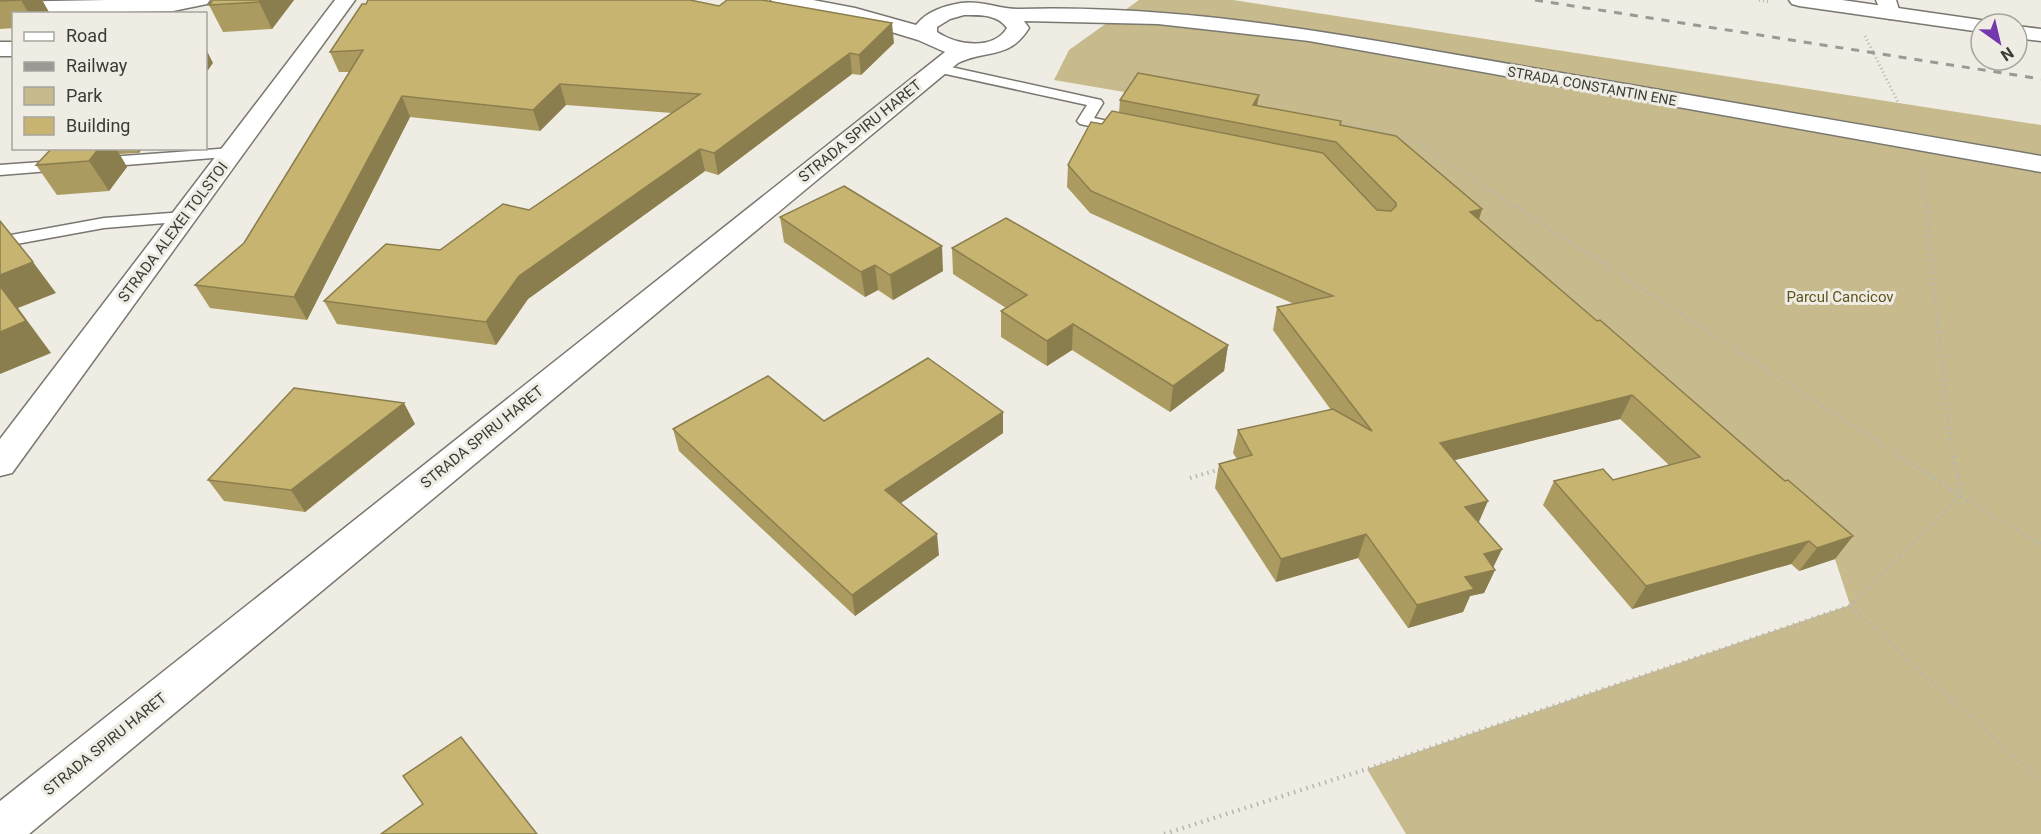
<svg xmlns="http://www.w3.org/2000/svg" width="2041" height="834" viewBox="0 0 2041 834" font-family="Roboto,sans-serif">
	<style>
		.green { fill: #c7ba8d }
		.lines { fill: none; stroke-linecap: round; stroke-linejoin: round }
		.lane-casing { stroke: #79776f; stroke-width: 3 }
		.street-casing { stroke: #79776f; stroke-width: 3 }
		.secondary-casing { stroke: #79776f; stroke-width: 3 }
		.path-far2 { stroke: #b8b6ae; stroke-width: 3; stroke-dasharray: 1 3; stroke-linecap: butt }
		.path-far1 { stroke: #b8b6ae; stroke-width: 4; stroke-dasharray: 1.5 4.5; stroke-linecap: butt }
		.path { stroke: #b8b6ae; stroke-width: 4.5; stroke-dasharray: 1.5 5; stroke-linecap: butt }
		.lane { fill: #fff; fill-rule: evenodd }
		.street { fill: #fff; fill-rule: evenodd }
		.secondary { fill: #fff; fill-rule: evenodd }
		.rail { stroke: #9b9993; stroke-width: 3; stroke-dasharray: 8 8; stroke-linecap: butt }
		.wall { fill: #ab9b60 }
		.shaded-wall { fill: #8b7e4e }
		.building { fill: #c7b470; stroke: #8b7e4e; stroke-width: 1.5 }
		.labels { text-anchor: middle; stroke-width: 6; stroke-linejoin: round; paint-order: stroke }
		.far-street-label { font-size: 14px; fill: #3b3a36; stroke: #eeece3 }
		.street-label { font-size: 15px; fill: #3b3a36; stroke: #eeece3 }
		.park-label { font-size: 15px; fill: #60531f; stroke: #eeece3 }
	</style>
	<rect width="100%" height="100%" fill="#eeece3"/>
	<polygon class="green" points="1139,0 1233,0 2041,125 2041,834 1406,834 1367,769 1850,605 1835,559 1590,343 1136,94 1054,80 1069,50"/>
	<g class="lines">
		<g class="lane-casing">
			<g id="lane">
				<polygon points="937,64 1101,100 1103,103 1094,118 1127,125 1130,128 1122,133 1080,124 1077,121 1087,105 932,71 930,68"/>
				<polygon points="232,148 240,153 238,156 0,175 0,165"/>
				<polygon points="184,212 190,213 193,217 190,221 104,228 0,247 0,237 104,218"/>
			</g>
		</g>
		<g class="street-casing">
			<g id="street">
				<polygon points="107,0 210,0 207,4 173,11 0,14 0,2"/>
				<polygon points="1876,0 1896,0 1900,13 1897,17 1890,19 1883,17"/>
				<rect x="0" y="42" width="14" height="14"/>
			</g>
		</g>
		<g class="secondary-casing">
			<g id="secondary">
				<polygon points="335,0 355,0 12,473 0,476 0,439"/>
				<path d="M771 0H813L855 8 916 25C927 11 944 6 961 3 981 0 999 9 1018 9 1155 5 1289 25 1423 49 1629 85 1835 120 2041 156V172L1309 41 1158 24 1024 21 1029 28C1009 60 987 49 958 63L29 834H0V801L945 52 918 40 852 20 781 6 774 4ZM964 15C980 15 997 14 1007 28 993 51 956 45 937 32V27L950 19Z"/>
				<polygon points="1789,0 1842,0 1981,20 1990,24 1981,24 1981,32 1799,6 1792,4"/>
				<polygon points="2017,26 2041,29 2041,41 2017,38"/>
			</g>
		</g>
		<g class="path-far2">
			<polyline points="1759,0 1769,2"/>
			<polyline points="1865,36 1902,110"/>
			<polyline points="1116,86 1132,89"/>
			<polyline points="1338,123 1382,131 1418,143 1517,208"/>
			<polyline points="1922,170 1926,208"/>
		</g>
		<g class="path-far1">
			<polyline points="1515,206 1935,479"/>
			<polyline points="1926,206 1949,432 1958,479"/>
			<polyline points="1190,478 1221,469"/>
		</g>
		<g class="path">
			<polyline points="1958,477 1961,496 2041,545"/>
			<polyline points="1850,606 2041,781"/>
			<polyline points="1164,834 1367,769 1850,606 1961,496 1932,477"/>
		</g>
		<use href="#lane" class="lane"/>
		<use href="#street" class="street"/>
		<use href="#secondary" class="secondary"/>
		<polyline class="rail" points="1535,0 2041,79"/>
	</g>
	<g class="wall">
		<polygon points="0,0 42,0 50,14 14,14 14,28 0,29"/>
		<polygon points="294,0 272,29 223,32 209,5"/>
		<polygon points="362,4 894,43 861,75 852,74 718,175 705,171 528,299 496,345 337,324 324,301 529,210 672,113 566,105 540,131 410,117 307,320 210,308 195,285 244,243 350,72 339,72 330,52"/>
		<polygon points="1120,100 1257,105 1340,126 1482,209 1479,220 1785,481 1853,536 1835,559 1799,571 1791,564 1632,609 1543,505 1554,481 1613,480 1669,465 1620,419 1454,460 1478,522 1502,549 1493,567 1495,570 1484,593 1470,596 1463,612 1408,628 1358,558 1276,582 1215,488 1219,464 1237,459 1233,453 1238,430 1331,410 1273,330 1277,307 1294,304 1090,213 1067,187 1068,165 1102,124 1119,113"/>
		<polygon points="52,148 142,148 139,153 119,154 127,167 109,191 57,195 36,165"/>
		<polygon points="780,217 943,271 893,300 878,290 865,297 784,242"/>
		<polygon points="952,248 1228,345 1224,371 1170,412 1072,350 1047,366 1001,337 1001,311 1006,308 953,274"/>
		<polygon points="1003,412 1003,433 900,503 939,555 855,616 679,451 673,429"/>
		<polygon points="415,424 305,512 224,501 208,480"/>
	</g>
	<g class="shaded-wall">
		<polygon points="21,0 42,0 50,14 29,14"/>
		<polygon points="261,0 294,0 272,29 259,2"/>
		<polygon points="892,23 894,43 861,75 859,55"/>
		<polygon points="206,49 213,63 206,73"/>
		<polygon points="850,53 852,74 718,175 714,153"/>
		<polygon points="560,84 566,105 540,131 533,110"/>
		<polygon points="1259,95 1255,116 1250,126 1253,105"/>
		<polygon points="402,96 410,117 307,320 294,297"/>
		<polygon points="99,148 116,148 127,167 109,191 89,161"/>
		<polygon points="136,148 142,148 139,153"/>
		<polygon points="700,149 705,171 528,299 496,345 486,322 519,276"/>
		<polygon points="1482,209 1475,231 1470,212"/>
		<polygon points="942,246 943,271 893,300 890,275"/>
		<polygon points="33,262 56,293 18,308 51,353 0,374 0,275"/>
		<polygon points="875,265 878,290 865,297 861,272"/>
		<polygon points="1073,324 1072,350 1047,366 1047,341"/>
		<polygon points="1228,345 1224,371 1170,412 1173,386"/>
		<polygon points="1632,395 1620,419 1431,466 1440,443"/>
		<polygon points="404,403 415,424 305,512 291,490"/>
		<polygon points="1003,412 1003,433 888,512 885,490"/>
		<polygon points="1488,501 1478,524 1465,507"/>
		<polygon points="937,534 939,555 855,616 852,595"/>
		<polygon points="1366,534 1358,558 1276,582 1281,559"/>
		<polygon points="1853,536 1835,559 1799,571 1817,548"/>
		<polygon points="1809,541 1791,564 1632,609 1646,586"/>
		<polygon points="1502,549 1492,570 1495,570 1484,593 1470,596 1463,612 1408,628 1417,605 1465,577 1484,554"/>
	</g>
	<g class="building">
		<polygon points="0,0 21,0 0,1"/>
		<polygon points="213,0 261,0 259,2 209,5"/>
		<polygon points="368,0 690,0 719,6 727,0 762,0 892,23 859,55 850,53 714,153 700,149 519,276 486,322 324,301 386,244 440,250 503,204 529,210 700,94 560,84 533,110 402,96 294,297 195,285 244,243 363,50 330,52 362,4 366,4"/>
		<polygon points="1138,73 1259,95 1253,105 1341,121 1340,125 1396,136 1482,209 1470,212 1597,321 1600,320 1785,481 1788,480 1853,536 1817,548 1809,541 1646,586 1554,481 1603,469 1613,480 1700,457 1632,395 1440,443 1488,501 1465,507 1502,549 1484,554 1495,570 1465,577 1474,589 1417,605 1366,534 1281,559 1219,464 1252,455 1238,430 1333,409 1372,431 1277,307 1333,296 1091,191 1068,165 1091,122 1102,124 1112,111 1323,153 1377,210 1391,211 1396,206 1396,203 1336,142 1120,100"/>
		<polygon points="52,148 99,148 89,161 36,165"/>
		<polygon points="844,186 942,246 890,275 875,265 861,272 780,217"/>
		<polygon points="1006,218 1228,345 1173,386 1073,324 1047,341 1001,311 1027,295 952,248"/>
		<polygon points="0,221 33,262 0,275"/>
		<polygon points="0,286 26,321 0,332"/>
		<polygon points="928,358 1003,412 885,490 937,534 852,595 673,429 768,376 824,421"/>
		<polygon points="294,388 404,403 291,490 208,480"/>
		<polygon points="461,737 537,834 381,834 423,804 403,776"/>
	</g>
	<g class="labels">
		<g class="far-street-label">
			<text transform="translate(1592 86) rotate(10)" y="5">STRADA CONSTANTIN ENE</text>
		</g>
		<g class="street-label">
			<text transform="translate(860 131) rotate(-39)" y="5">STRADA SPIRU HARET</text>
			<text transform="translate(173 232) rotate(-53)" y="5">STRADA ALEXEI TOLSTOI</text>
			<text transform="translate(482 437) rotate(-39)" y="5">STRADA SPIRU HARET</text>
			<text transform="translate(105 744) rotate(-39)" y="5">STRADA SPIRU HARET</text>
		</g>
		<g class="park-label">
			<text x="1840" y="302">Parcul Cancicov</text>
		</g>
	</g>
	<rect x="12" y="12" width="195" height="138" fill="#eeece3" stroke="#a6a59e" stroke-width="1.5"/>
	<rect x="24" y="32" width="30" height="9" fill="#ffffff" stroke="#a6a59e" stroke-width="1.5"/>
	<text x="66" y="42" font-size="18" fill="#3b3a36">Road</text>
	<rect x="24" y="62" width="30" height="9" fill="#9b9993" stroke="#a6a59e" stroke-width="1.5"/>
	<text x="66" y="72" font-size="18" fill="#3b3a36">Railway</text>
	<rect x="24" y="87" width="30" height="18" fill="#c7ba8d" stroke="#a6a59e" stroke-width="1.5"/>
	<text x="66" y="102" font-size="18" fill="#3b3a36">Park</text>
	<rect x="24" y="117" width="30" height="18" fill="#c7b470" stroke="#a6a59e" stroke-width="1.5"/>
	<text x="66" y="132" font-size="18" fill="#3b3a36">Building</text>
	<g transform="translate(1999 42) rotate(146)"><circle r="28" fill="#eeece3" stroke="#a6a59e" stroke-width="1.5"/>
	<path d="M0-4.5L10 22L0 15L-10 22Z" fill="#7537ad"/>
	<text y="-9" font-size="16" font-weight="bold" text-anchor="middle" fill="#3b3a36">N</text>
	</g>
</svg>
